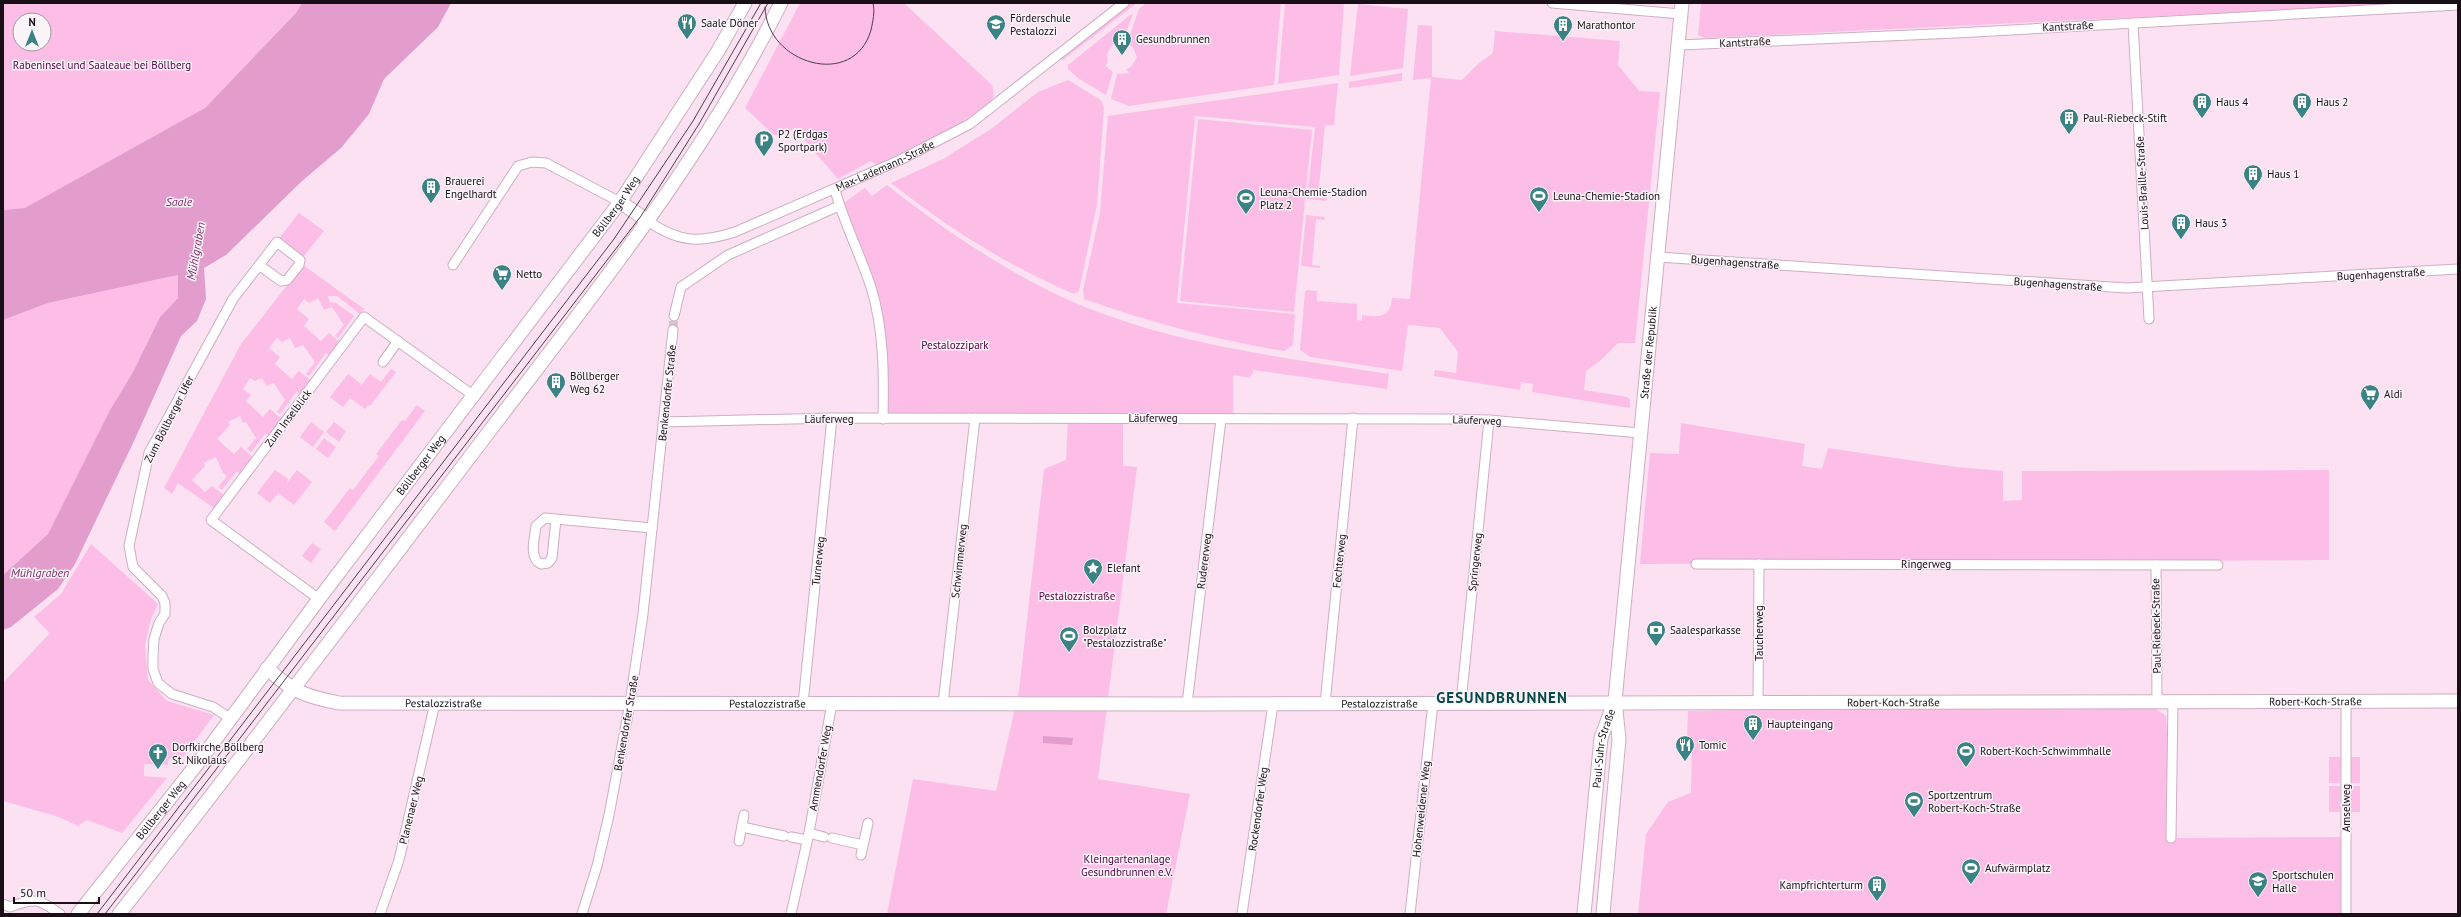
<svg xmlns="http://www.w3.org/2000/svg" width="2461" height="917" viewBox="0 0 2461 917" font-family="'PT Sans',sans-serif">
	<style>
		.green { fill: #fcbee7; fill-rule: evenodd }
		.water { fill: #e29dcc }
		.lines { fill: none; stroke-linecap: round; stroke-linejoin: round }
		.street-tunnel { stroke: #d9c2d0; stroke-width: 9; stroke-dasharray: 9 4.5; stroke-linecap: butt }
		.street-casing { stroke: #cdaec2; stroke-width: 11 }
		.secondary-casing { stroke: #cdaec2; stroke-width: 15 }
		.street { stroke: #fff; stroke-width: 9 }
		.secondary { stroke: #fff; stroke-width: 13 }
		.tram { stroke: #4d3f48; stroke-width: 1 }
		.labels { text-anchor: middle; stroke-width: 3; stroke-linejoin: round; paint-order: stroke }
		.poi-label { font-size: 11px; fill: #190f16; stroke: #fbf4f9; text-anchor: start }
		.street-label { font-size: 11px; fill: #190f16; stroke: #fbf4f9 }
		.park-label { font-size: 11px; fill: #520041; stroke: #fbf4f9 }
		.water-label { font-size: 12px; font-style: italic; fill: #81316c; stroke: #fbf4f9 }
		.district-label { font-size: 15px; font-weight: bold; letter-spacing: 1px; fill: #084a4a; stroke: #fbf4f9 }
	</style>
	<rect width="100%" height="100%" fill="#fbe1f1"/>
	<g class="green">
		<path d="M3 3H302L296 13 205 108 55 196 25 208 3 210ZM20 20H44V44H20Z"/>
		<path d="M800 3H904L992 85C993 89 995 95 992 100 980 117 898 155 876 165L871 161 838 179 794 128 786 135H774L745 108Z"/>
		<polygon points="1131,3 1137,3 1063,60 1061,58"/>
		<polygon points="1146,3 1281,3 1274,85 1129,106 1111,99 1117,74 1129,73 1126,69 1131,67 1137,57 1133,47 1127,43 1139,9"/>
		<polygon points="1285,3 1344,3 1339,75 1278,84"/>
		<polygon points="1701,3 2432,3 1705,38 1698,35"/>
		<polygon points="1358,4 1408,9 1403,68 1350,76"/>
		<polygon points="1133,13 1123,42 1112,45 1107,54 1108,62 1105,66 1113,72 1106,95 1078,78 1068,69 1068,65"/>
		<path d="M1418 25 1432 26V77L1462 80 1478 64 1493 53 1495 31 1620 41 1618 65 1639 91 1660 92 1635 343H1618L1601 360 1586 371 1584 390 1627 397 1630 399V408L1532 392 1533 384 1521 382 1520 390 1434 376 1435 370 1456 373 1458 352 1440 328 1408 325 1402 371 1310 357 1300 350 1305 292 1307 290 1317 291V301L1357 304V320L1362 321V315C1379 317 1390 319 1392 298L1410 299 1431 78 1413 80Z"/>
		<polygon points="1402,73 1402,81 1349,88 1349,82"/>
		<path d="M1068 80 1101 100 1104 108 1097 205 1079 291 1074 294C1008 266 948 228 891 183L943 159 991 129 1038 92Z"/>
		<path d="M1338 83 1334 125H1325L1318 197 1327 198 1326 201 1307 199 1315 127 1195 116 1177 303 1295 314 1293 345 1284 351C1215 340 1150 322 1084 299L1083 290 1100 213 1108 116Z"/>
		<polygon points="1198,119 1312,130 1294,312 1180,301"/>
		<path d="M887 185C948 233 1013 277 1085 307 1182 346 1287 358 1389 374L1387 389 1254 370 1250 378 1233 375V418H1123V466L1137 467 1098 779 1190 794 1166 914H887L913 779 996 791 1019 691 1044 469 1066 460 1068 418 883 419 877 311 839 206 865 188 872 196Z"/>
		<polygon points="299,213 324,231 303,257 278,240"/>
		<polygon points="1306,215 1325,217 1324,220 1316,219 1312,265 1320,266 1320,268 1301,266"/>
		<polygon points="303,265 364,309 360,314 337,296 328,296 330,302 336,303 354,316 338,338 335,336 344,325 332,307 324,310 318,298 309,303 304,299 297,309 309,319 304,326 321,341 329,333 343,345 333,358 326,353 309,376 306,374 315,362 303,345 295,348 290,338 282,342 277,338 269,348 280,357 275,364 292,379 299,371 314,383 304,397 297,391 280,414 277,412 285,400 274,383 266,386 262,378 255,381 250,378 243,389 251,395 246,401 263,417 270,409 285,422 272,439 266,433 251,452 247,449 256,438 246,422 243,423 240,416 228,422 230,425 217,439 234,454 241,447 256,460 243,478 237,471 222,490 218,487 227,476 223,473 216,457 204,463 205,466 192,480 205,492 212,486 228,498 218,511 178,483 172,494 164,488 241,344"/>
		<polygon points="178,275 178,298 160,317 133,372 110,410 48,534 3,575 3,320 48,303"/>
		<polygon points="391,369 396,372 370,406 368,405 365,409 350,398 343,407 330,397 348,374 361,384 360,387 370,374 381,382"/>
		<polygon points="417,405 425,411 335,531 324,522 350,488 353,490 379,456 376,454 402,420 405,421"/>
		<polygon points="311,422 324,432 313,447 300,437"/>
		<polygon points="334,422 346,431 339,442 326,432"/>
		<polygon points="1681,423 1805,444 1802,466 1822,469 1828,448 1956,467 2003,471 2003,501 2022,500 2022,471 2329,470 2329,560 1643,564 1640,564 1650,453 1679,454"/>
		<polygon points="324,438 336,447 328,458 316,449"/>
		<polygon points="275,470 288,479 287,483 297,470 312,482 294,505 278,493 270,503 257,493"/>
		<polygon points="312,543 321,549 311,563 302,556"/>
		<polygon points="91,544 158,604 151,619 145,645 148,680 167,701 214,715 183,757 172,757 168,761 168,765 144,764 144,776 167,778 122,833 87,820 78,826 59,817 3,801 3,683 50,633 34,617 61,594"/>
		<polygon points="1794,709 2156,709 2166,716 2171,795 2171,838 2346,837 2345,914 1638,914 1646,834 1668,802 1691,793 1692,740 1687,739 1688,711"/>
		<polygon points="2329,757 2341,757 2340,783 2329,783"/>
		<rect x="2349" y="757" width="11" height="26"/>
		<rect x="2329" y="786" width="11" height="26"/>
		<rect x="2349" y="786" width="11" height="26"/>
	</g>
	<g class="water">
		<polygon points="302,3 451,3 438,27 384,79 369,114 341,148 302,181 226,255 204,268 206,299 197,321 181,336 135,439 75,564 58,589 11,627 3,630 3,575 48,534 110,410 133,372 160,317 178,298 178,275 48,303 3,320 3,210 25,208 205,108 296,13"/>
		<polygon points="1043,736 1073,738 1072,745 1043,743"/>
	</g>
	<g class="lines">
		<polyline class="street-tunnel" points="673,330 674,316"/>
		<g class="street-casing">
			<g id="street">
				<polyline points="1552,3 1681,14"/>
				<polyline points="2133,23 2149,319"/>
				<polyline points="1679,45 1956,33 2458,5"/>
				<path d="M835 190C844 223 860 254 871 287 884 330 884 374 883 419"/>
				<path id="s1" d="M648 221C679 243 700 243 735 232L900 160 970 124 1124 3"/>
				<polyline points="1658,257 2126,288 2458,269"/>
				<polyline points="453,265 518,166 532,162 546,163 620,202"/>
				<polyline points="674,316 681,287 728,255 839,206"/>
				<polyline points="383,362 398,341"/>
				<polyline points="664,422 832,418 1448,419 1489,420 1641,433"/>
				<path d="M556 519 552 558 548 563 541 564C528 558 535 537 536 526L545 518 556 519 652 528"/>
				<polyline points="1696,564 2218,565"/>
				<polyline points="2156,565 2157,701"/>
				<polyline points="319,599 211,520 364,317 474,396"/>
				<polyline points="1758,702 1759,564"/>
				<polyline points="1461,703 1489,420"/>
				<polyline points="803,704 832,418"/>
				<polyline points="943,704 975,418"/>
				<polyline points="1187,704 1221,419"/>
				<polyline points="1325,704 1353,418"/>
				<polyline points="231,719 213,707 172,694 158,683 153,669 153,656 154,639 159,623 165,614 165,603 162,596 133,567 129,546 149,453 233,299 277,242 300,260 299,265 287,280 281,281 259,265"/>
				<polyline points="742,827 784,836"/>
				<polyline points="809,833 824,837"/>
				<polyline points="791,837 807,840"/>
				<polyline points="832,838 863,845"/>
				<polyline points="2171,838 2173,701"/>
				<polyline points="739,841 744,815"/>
				<polyline points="861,855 868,823"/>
				<path d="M3 904 10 907C35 897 39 899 60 914"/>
				<polyline points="380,914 399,860 435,703"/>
				<polyline points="582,914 597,866 609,815 630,703 643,614 673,330"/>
				<polyline points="791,914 809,833 832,703"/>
				<polyline points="1242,914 1273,704"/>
				<polyline points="1410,914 1433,703"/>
				<polyline points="2346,914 2346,701"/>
			</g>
		</g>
		<g class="secondary-casing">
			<g id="secondary">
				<polyline points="620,202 648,221"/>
				<path id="s2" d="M267 668C291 691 307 697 339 703L1187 704 2458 701"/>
				<path id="s3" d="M78 914 201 759 319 599 620 202 718 51 745 3"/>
				<path d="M119 914C244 755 366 594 488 433 593 295 703 159 781 3"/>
				<path id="s4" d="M1584 914 1601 738 1614 703"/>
				<path id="s5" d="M1603 914 1619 739 1615 701 1682 3"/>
			</g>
		</g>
		<use href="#street" class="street"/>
		<use href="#secondary" class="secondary"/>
		<g class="tram">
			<path d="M765 7C766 64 854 90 871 30 873 21 875 12 873 3"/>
			<polyline points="97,914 614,239 693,121 761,3"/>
			<polyline points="105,914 641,216 699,124 768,3"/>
		</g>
	</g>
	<defs>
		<g id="restaurant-pin" transform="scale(1)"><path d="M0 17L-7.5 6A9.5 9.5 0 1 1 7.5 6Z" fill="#3a8283" stroke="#fbf4f9"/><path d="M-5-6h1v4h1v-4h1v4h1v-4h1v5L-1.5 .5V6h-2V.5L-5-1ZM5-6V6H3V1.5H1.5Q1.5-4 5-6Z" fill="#fff"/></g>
		<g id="school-pin" transform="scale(1)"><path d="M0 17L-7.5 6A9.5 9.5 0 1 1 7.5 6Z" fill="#3a8283" stroke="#fbf4f9"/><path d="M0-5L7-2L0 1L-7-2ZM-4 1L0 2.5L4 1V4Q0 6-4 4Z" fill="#fff"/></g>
		<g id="building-pin" transform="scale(1)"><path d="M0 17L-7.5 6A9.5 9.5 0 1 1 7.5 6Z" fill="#3a8283" stroke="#fbf4f9"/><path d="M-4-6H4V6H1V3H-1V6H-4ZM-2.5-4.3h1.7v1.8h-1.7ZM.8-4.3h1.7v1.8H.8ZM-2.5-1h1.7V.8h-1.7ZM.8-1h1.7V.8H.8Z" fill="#fff"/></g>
		<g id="parking-pin" transform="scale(1)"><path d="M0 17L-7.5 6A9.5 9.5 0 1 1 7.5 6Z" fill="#3a8283" stroke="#fbf4f9"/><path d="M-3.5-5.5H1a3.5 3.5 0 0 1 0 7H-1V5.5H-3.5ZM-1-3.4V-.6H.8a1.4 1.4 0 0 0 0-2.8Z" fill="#fff"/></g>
		<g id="stadium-pin" transform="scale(1)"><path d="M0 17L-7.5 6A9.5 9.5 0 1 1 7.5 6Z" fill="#3a8283" stroke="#fbf4f9"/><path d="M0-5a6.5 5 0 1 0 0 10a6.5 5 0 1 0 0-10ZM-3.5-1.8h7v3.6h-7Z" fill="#fff"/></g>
		<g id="supermarket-pin" transform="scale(1)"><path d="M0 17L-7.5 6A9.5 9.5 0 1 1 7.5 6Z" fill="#3a8283" stroke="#fbf4f9"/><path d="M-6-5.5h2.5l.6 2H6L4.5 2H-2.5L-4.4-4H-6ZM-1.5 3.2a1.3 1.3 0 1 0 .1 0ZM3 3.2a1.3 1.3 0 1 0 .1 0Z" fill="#fff"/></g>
		<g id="sight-pin" transform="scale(1)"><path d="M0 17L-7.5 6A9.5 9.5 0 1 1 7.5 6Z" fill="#3a8283" stroke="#fbf4f9"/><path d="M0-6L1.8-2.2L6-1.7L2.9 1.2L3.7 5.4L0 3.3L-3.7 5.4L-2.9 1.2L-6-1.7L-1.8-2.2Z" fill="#fff"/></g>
		<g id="bank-pin" transform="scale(1)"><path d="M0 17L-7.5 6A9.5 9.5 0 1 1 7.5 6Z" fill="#3a8283" stroke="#fbf4f9"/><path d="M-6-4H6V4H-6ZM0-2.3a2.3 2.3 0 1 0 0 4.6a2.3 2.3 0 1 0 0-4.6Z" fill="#fff"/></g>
		<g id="church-pin" transform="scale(1)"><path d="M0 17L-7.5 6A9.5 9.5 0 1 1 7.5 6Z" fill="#3a8283" stroke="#fbf4f9"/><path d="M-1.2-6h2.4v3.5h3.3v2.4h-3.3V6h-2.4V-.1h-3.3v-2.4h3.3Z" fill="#fff"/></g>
	</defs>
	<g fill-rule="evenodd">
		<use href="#restaurant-pin" x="687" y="23"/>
		<use href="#school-pin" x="996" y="24"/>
		<use href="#building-pin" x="1563" y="25"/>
		<use href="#building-pin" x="1122" y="39"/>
		<use href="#building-pin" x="2202" y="102"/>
		<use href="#building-pin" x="2302" y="102"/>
		<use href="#building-pin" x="2069" y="118"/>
		<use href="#parking-pin" x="764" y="140"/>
		<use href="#building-pin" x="2253" y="174"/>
		<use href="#building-pin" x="431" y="187"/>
		<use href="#stadium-pin" x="1539" y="196"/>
		<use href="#stadium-pin" x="1246" y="198"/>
		<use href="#building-pin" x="2181" y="223"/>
		<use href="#supermarket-pin" x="502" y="274"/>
		<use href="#building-pin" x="556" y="382"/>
		<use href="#supermarket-pin" x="2370" y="394"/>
		<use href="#sight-pin" x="1093" y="568"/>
		<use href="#bank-pin" x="1656" y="630"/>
		<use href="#stadium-pin" x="1069" y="636"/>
		<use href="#building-pin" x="1753" y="724"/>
		<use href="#restaurant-pin" x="1685" y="745"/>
		<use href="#stadium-pin" x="1966" y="751"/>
		<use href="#church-pin" x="158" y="753"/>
		<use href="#stadium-pin" x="1914" y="801"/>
		<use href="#stadium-pin" x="1971" y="868"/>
		<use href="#school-pin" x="2258" y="881"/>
		<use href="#building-pin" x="1877" y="885"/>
	</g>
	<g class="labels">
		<g class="poi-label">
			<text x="1010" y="22">Förderschule<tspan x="1010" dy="13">Pestalozzi</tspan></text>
			<text x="701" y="27">Saale Döner</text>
			<text x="1577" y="29">Marathontor</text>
			<text x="1136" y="43">Gesundbrunnen</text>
			<text x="2216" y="106">Haus 4</text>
			<text x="2316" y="106">Haus 2</text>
			<text x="2083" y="122">Paul-Riebeck-Stift</text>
			<text x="778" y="138">P2 (Erdgas<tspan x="778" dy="13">Sportpark)</tspan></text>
			<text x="2267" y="178">Haus 1</text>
			<text x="445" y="185">Brauerei<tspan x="445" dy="13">Engelhardt</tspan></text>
			<text x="1260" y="196">Leuna-Chemie-Stadion<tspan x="1260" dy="13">Platz 2</tspan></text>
			<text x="1553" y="200">Leuna-Chemie-Stadion</text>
			<text x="2195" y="227">Haus 3</text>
			<text x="516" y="278">Netto</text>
			<text x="570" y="380">Böllberger<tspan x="570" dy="13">Weg 62</tspan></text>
			<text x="2384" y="398">Aldi</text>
			<text x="1107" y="572">Elefant</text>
			<text x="1083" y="634">Bolzplatz<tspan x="1083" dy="13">"Pestalozzistraße"</tspan></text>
			<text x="1670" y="634">Saalesparkasse</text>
			<text x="1767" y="728">Haupteingang</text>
			<text x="1699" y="749">Tomic</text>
			<text x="172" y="751">Dorfkirche Böllberg<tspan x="172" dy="13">St. Nikolaus</tspan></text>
			<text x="1980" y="755">Robert-Koch-Schwimmhalle</text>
			<text x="1928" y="799">Sportzentrum<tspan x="1928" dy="13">Robert-Koch-Straße</tspan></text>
			<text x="1985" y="872">Aufwärmplatz</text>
			<text x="2272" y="879">Sportschulen<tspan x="2272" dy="13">Halle</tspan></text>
			<text x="1863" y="889" text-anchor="end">Kampfrichterturm</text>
		</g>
		<g class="street-label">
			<text transform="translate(2068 26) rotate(-3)" y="4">Kantstraße</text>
			<text transform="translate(1745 42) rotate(-3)" y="4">Kantstraße</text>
			<text dy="4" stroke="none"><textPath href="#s1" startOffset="256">Max-Lademann-Straße</textPath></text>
			<text transform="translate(2142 183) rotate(-93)" y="4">Louis-Braille-Straße</text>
			<text dy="4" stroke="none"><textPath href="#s3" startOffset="889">Böllberger Weg</textPath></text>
			<text transform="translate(1735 262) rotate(4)" y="4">Bugenhagenstraße</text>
			<text transform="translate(2381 274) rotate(-3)" y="4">Bugenhagenstraße</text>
			<text transform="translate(2058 284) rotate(4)" y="4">Bugenhagenstraße</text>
			<text dy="4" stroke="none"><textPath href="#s5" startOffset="564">Straße der Republik</textPath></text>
			<text transform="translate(667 393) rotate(-84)" y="4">Benkendorfer Straße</text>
			<text transform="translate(288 418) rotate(-53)" y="4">Zum Inselblick</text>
			<text x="1153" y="422">Läuferweg</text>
			<text transform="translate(169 419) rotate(-63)" y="4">Zum Böllberger Ufer</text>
			<text x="829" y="423">Läuferweg</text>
			<text transform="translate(1477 420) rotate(2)" y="4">Läuferweg</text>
			<text dy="4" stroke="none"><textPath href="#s3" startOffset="565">Böllberger Weg</textPath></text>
			<text transform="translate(818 561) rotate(-84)" y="4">Turnerweg</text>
			<text transform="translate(959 561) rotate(-84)" y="4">Schwimmerweg</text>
			<text transform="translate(1204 561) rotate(-83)" y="4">Rudererweg</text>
			<text transform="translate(1339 561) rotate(-84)" y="4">Fechterweg</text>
			<text transform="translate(1475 562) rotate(-84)" y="4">Springerweg</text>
			<text x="1926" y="568">Ringerweg</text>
			<text transform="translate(2156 626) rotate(-91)" y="4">Paul-Riebeck-Straße</text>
			<text transform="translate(1759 633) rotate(-90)" y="4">Taucherweg</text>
			<text dy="4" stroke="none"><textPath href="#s2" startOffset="2058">Robert-Koch-Straße</textPath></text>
			<text dy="4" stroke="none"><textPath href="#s2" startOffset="1636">Robert-Koch-Straße</textPath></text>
			<text dy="4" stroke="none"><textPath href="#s2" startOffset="186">Pestalozzistraße</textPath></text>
			<text dy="4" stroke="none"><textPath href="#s2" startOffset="1122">Pestalozzistraße</textPath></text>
			<text dy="4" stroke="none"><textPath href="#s2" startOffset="510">Pestalozzistraße</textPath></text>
			<text transform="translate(626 723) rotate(-80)" y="4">Benkendorfer Straße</text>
			<text dy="4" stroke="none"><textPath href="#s4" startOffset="167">Paul-Suhr-Straße</textPath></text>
			<text transform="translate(820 768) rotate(-80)" y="4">Ammendorfer Weg</text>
			<text transform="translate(2346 808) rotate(-90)" y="4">Amselweg</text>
			<text transform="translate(1258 809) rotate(-82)" y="4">Rockendorfer Weg</text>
			<text transform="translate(1421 809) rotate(-84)" y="4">Hohenweidener Weg</text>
			<text dy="4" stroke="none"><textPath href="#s3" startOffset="133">Böllberger Weg</textPath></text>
			<text transform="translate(411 810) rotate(-76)" y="4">Planenaer Weg</text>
		</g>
		<g class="park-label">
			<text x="102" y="69">Rabeninsel und Saaleaue bei Böllberg</text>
			<text x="955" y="349">Pestalozzipark</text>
			<text x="1077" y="600">Pestalozzistraße</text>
			<text x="1127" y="863">Kleingartenanlage<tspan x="1127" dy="13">Gesundbrunnen e.V.</tspan></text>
		</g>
		<g class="water-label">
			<text x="179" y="206">Saale</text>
			<text transform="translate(196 251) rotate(-80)" y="4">Mühlgraben</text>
			<text x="40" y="577">Mühlgraben</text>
		</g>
		<g class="district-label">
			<text x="1502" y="703">GESUNDBRUNNEN</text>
		</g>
	</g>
	<rect width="2461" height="917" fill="none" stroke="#190f16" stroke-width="8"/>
	<g transform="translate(32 32)"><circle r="19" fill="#fbf4f9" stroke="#a1989e"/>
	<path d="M0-3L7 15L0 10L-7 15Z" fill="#3a8283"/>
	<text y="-6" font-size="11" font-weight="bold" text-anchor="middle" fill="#190f16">N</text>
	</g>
	<path d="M14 897v6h85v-6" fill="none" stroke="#190f16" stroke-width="2"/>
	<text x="20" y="897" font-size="12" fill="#190f16" stroke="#fbf4f9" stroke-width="3" paint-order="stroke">50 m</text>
</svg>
